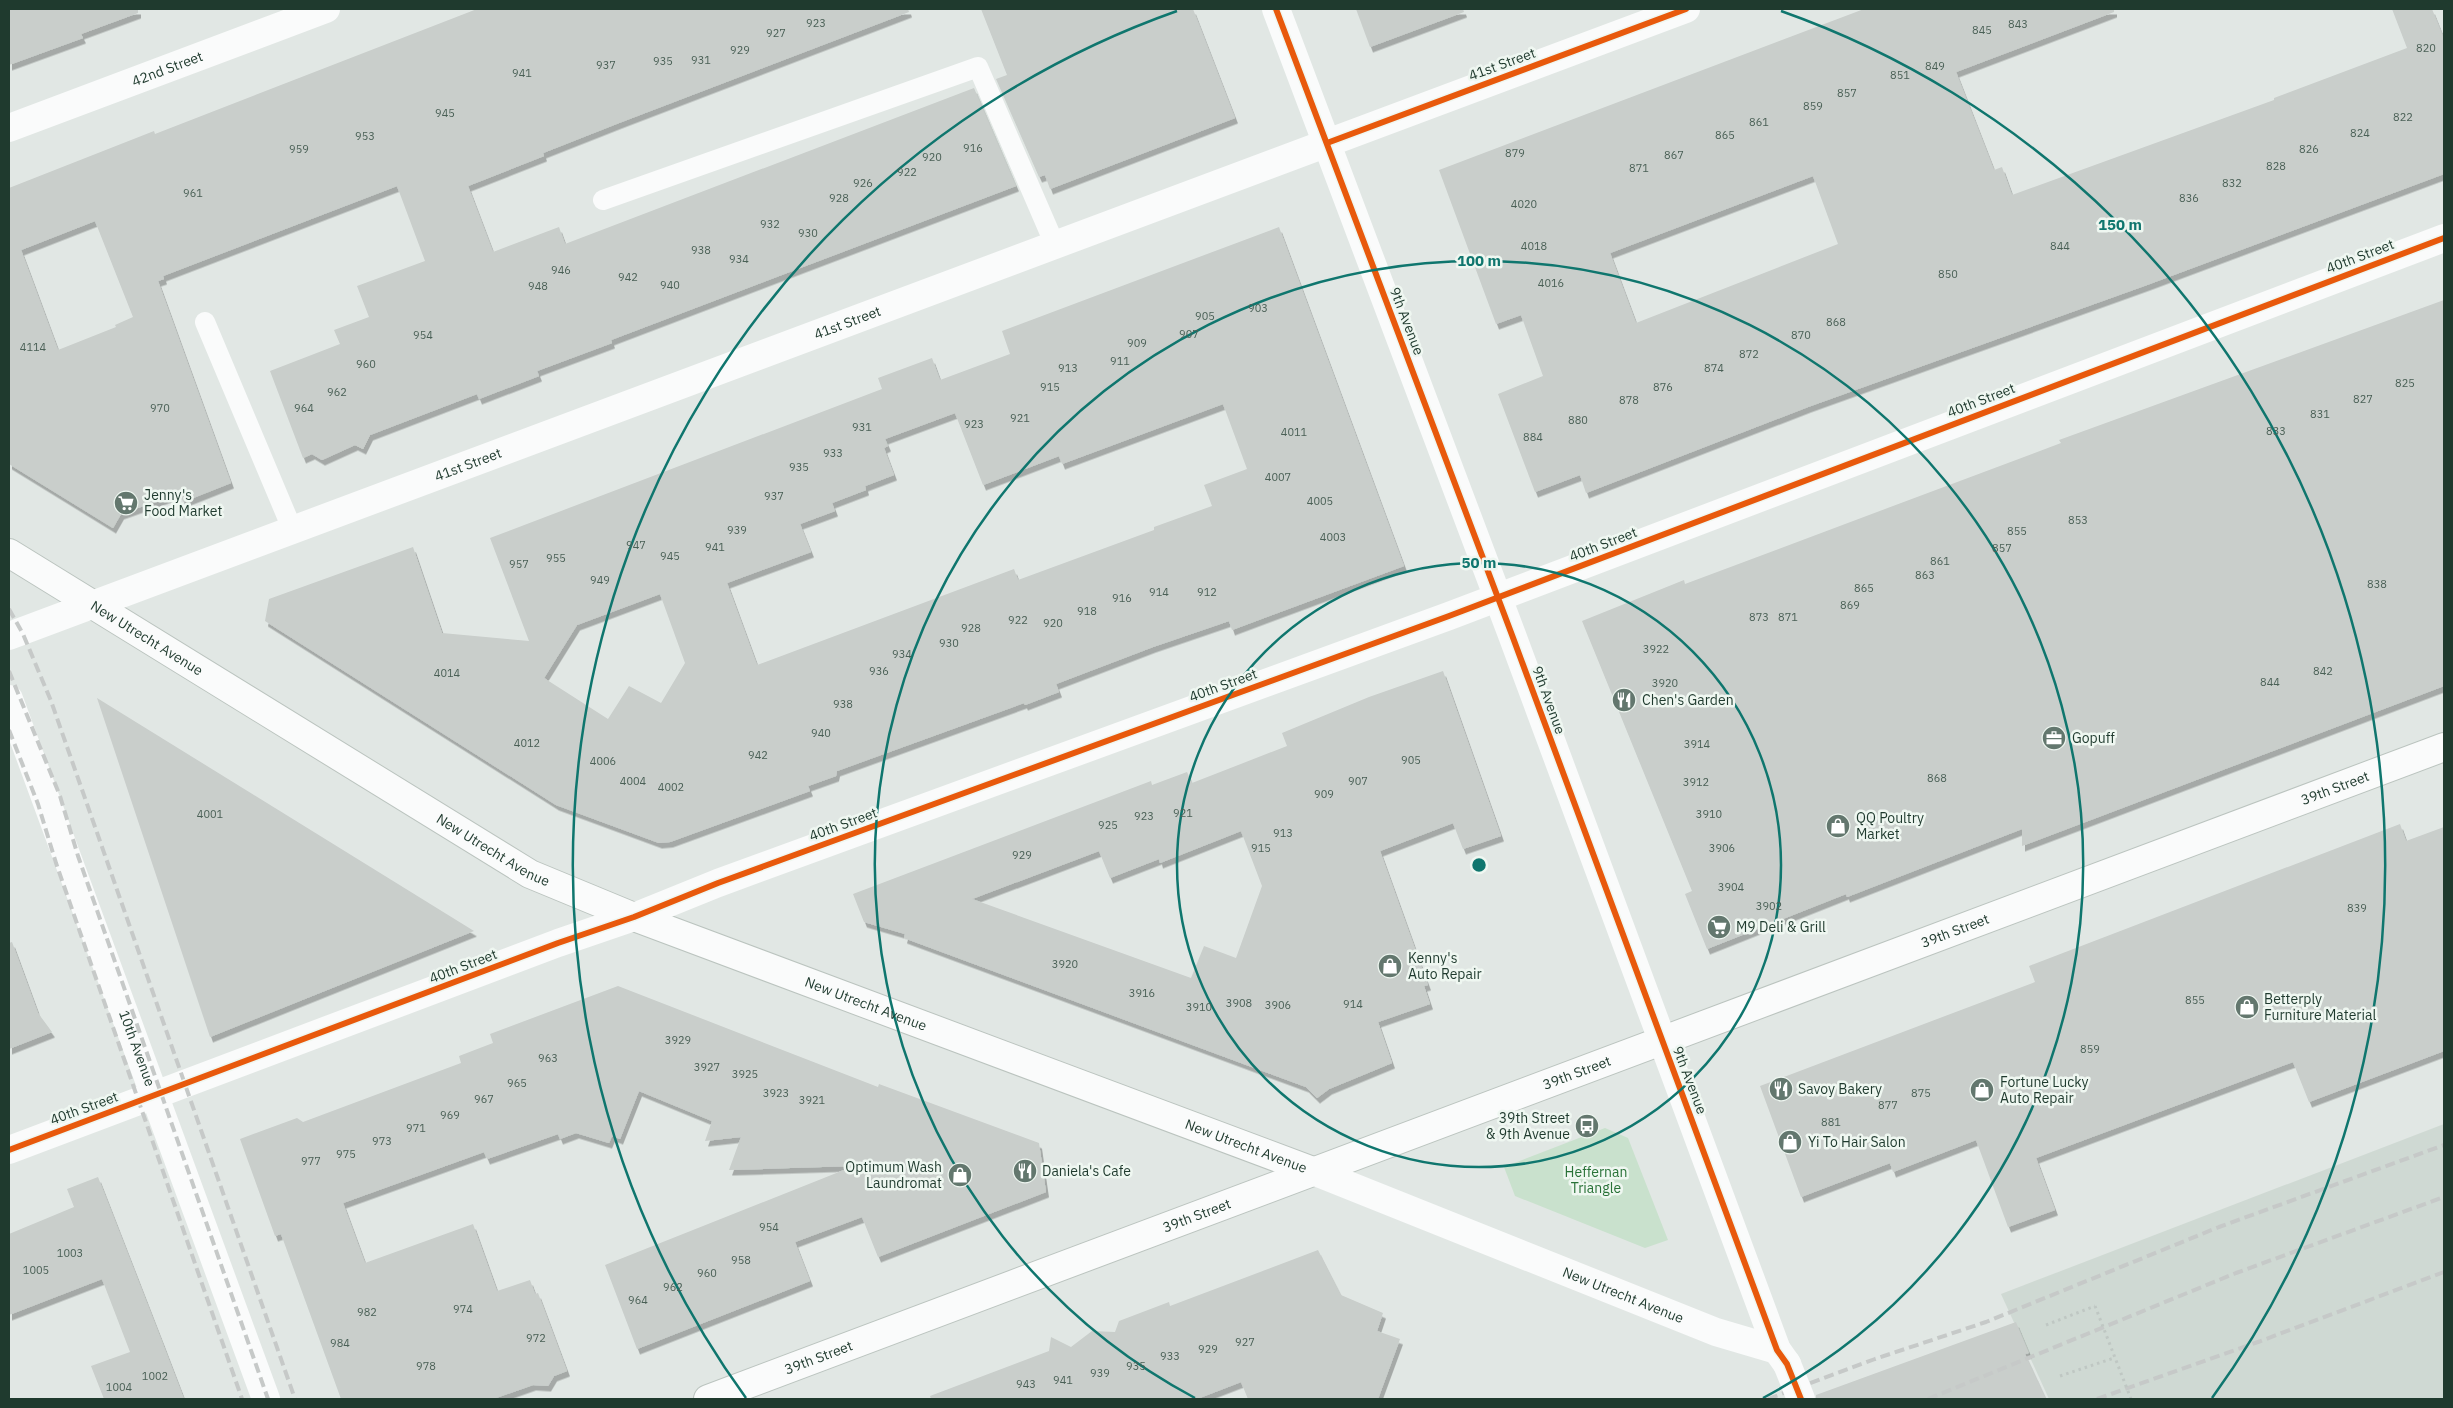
<svg xmlns="http://www.w3.org/2000/svg" width="2453" height="1408" viewBox="0 0 2453 1408" font-family="'IBM Plex Sans',sans-serif">
	<style>
		.built { fill: #cfd9d3 }
		.green { fill: #c9e1cd }
		.building { fill: #c9cecb; fill-rule: evenodd; filter: url(#shadow) }
		.lines { fill: none; stroke-linecap: round; stroke-linejoin: round }
		.secondary-casing { stroke: #bbc4bf; stroke-width: 30 }
		.path { stroke: #bfc7c3; stroke-width: 3; stroke-dasharray: 2.5 4; stroke-linecap: butt }
		.lane { stroke: #fafbfb; stroke-width: 20 }
		.street { stroke: #fafbfb; stroke-width: 28 }
		.secondary { stroke: #fafbfb; stroke-width: 28 }
		.rail { stroke: #c6c9c8; stroke-width: 4; stroke-dasharray: 10 5; stroke-linecap: butt }
		.path-bridge { stroke: #bfc7c3; stroke-width: 3; stroke-dasharray: 2.5 4; stroke-linecap: butt }
		.street-bridge { stroke: #fafbfb; stroke-width: 28 }
		.cycleway-casing { stroke: #eff7f1; stroke-width: 9 }
		.cycleway { stroke: #e8590c; stroke-width: 6 }
		.ring { fill: none; stroke: #0f766e; stroke-width: 2.5 }
		.labels { text-anchor: middle; stroke-width: 5; stroke-linejoin: round; paint-order: stroke }
		.number-label { font-size: 11px; fill: #4a6056 }
		.street-label { font-size: 14px; fill: #1f3a2e; stroke: #eff7f1 }
		.poi-label { font-size: 14px; fill: #1f3a2e; stroke: #eff7f1; text-anchor: start }
		.park-label { font-size: 14px; fill: #297238; stroke: #eff7f1 }
		.centre { fill: #0f766e; stroke: #eff7f1; stroke-width: 2.5 }
		.ring-label { font-size: 15px; text-anchor: middle; font-weight: bold; fill: #0f766e; stroke: #eff7f1; stroke-width: 5; stroke-linejoin: round; paint-order: stroke }
	</style>
	<defs>
		<filter id="shadow"><feDropShadow dx="3" dy="5.5" stdDeviation="0" flood-color="#0004"/></filter>
	</defs>
	<rect width="100%" height="100%" fill="#e1e7e4"/>
	<polygon class="built" points="2444,1124 2444,1399 2049,1399 2001,1294"/>
	<polygon class="green" points="1605,1128 1628,1138 1668,1240 1645,1248 1515,1196 1504,1167"/>
	<g class="building">
		<polygon points="9,9 138,9 138,13 81,34 83,38 9,65"/>
		<path d="M477 9H908L909 12 619 123 543 153 544 156 468 186 493 252 559 227 565 244 974 88 1016 186 611 340 612 343 537 371 539 376 479 399 477 394 370 435 363 449 355 445 322 460 312 454 303 458 270 371 340 344 334 330 369 317 357 286 425 261 397 186 163 276 164 279 158 281 231 483 183 502 180 493 121 514 113 528 9 464V188L154 131 155 134ZM95 221 133 317 115 325 116 327 58 350 21 250Z"/>
		<polygon points="981,9 1193,9 1235,118 1050,189 1045,175 1039,177 996,79 1007,75"/>
		<polygon points="1356,9 1463,9 1464,12 1370,47"/>
		<path d="M1864 9H2114V12L1956 72 1994 170 2002 167 2012 195 2274 100V98L2407 48 2392 9H2432L2444 39V174L2147 285 1808 407 1586 493 1580 475 1535 492 1498 394 1543 376 1521 315 1496 324 1439 170ZM1813 176 1838 244 1636 323 1610 253Z"/>
		<path d="M1279 227 1404 566 1232 630 1229 621 1153 647 1056 684 1059 692 1025 705 1024 703 837 771 836 776 808 786 810 791 670 842 659 843 556 805 265 621 269 599 413 547 442 633 529 641 490 538 882 389 878 378 932 358 940 380 1010 354 1002 331ZM1223 404 1247 469 1204 485 1212 506 1154 527V530L1018 580 1014 569 757 665 727 583 811 552 800 524 835 511 832 503 866 490 865 486 894 475 884 448 888 446 885 439 955 413 983 485 1059 456 1062 464ZM660 594 685 663 661 703 629 686 608 719 544 678 577 625Z"/>
		<polygon points="2444,300 2444,686 2022,846 2022,829 1847,897 1846,894 1707,949 1685,894 1692,891 1582,621 1684,580 1685,584 2061,443 2059,440"/>
		<path d="M1443 671 1501 836 1463 849 1453 823 1380 851 1428 985 1424 986 1430 1004 1378 1022 1392 1063 1329 1089 1317 1098 1306 1087 904 938 905 934 864 922 853 894 1151 781 1152 785 1187 772 1192 783 1287 746 1282 733 1369 697ZM1241 831 1262 886 1236 958 1204 946 1191 978 972 899 1099 851 1110 878 1159 859 1160 863Z"/>
		<polygon points="97,698 474,931 210,1037"/>
		<polygon points="2400,824 2406,841 2444,827 2444,1051 2309,1102 2293,1062 2036,1158 2055,1210 2008,1227 1976,1140 1893,1172 1890,1163 1801,1197 1760,1086 2035,982 2029,966"/>
		<polygon points="12,942 38,1013 52,1032 9,1049 9,943"/>
		<polygon points="618,986 878,1087 879,1084 1039,1143 1046,1192 878,1257 862,1217 795,1242 810,1281 637,1349 605,1265 854,1166 729,1170 741,1137 705,1141 712,1121 639,1091 620,1139 612,1136 609,1143 576,1133 560,1139 558,1134 487,1159 484,1152 343,1203 365,1263 473,1224 497,1291 530,1280 535,1294 538,1293 567,1371 554,1376 548,1386 533,1385 493,1399 341,1399 281,1234 275,1236 240,1139 297,1118 303,1122 461,1063 459,1056 493,1043 490,1034"/>
		<polygon points="98,1177 161,1339 184,1399 104,1399 91,1366 130,1352 102,1279 9,1315 9,1234 74,1207 67,1189"/>
		<polygon points="1318,1250 1341,1295 1383,1313 1377,1331 1400,1339 1378,1399 1248,1399 1241,1382 1197,1399 931,1399 930,1396 1049,1351 1051,1337 1071,1347 1092,1331 1115,1332 1119,1321 1169,1302 1170,1306"/>
		<polygon points="2016,1322 2029,1353 2025,1354 2046,1399 1816,1399 1816,1395"/>
	</g>
	<g class="lines">
		<g class="secondary-casing">
			<g id="secondary">
				<path id="s5" d="M9 553 530 874 634 917 1313 1171"/>
				<path id="s6" d="M708 1399 2444 747"/>
			</g>
		</g>
		<g class="path">
			<polyline points="2046,1325 2095,1306"/>
			<polyline points="2060,1376 2114,1358"/>
		</g>
		<g class="lane">
			<polyline points="603,200 978,67 1055,245"/>
			<polyline points="205,322 293,531"/>
		</g>
		<g class="street">
			<polyline points="1276,9 1512,635 1777,1350 1787,1364"/>
			<path id="s1" d="M9 128 326 9"/>
			<path id="s2" d="M9 636 1686 9"/>
			<path id="s3" d="M9 699 266 1399"/>
			<polyline points="9,1150 558,943 634,917 718,883 1449,616 2444,238"/>
			<path id="s4" d="M1313 1171 1716 1332 1777 1350"/>
		</g>
		<use href="#secondary" class="secondary"/>
		<g class="rail">
			<polyline points="9,609 23,634 51,701 295,1399"/>
			<polyline points="9,671 60,796 78,856 268,1399"/>
			<polyline points="9,730 38,804 56,863 242,1399"/>
			<polyline points="1768,1399 1875,1359 1986,1322 2219,1227 2444,1145"/>
			<polyline points="1928,1399 2236,1273 2444,1197"/>
			<polyline points="2097,1399 2258,1342 2444,1272"/>
		</g>
		<polyline class="path-bridge" points="2095,1306 2131,1399"/>
		<polyline class="street-bridge" points="1787,1364 1801,1399"/>
		<g class="cycleway-casing">
			<g id="cycleway">
				<polyline points="1276,9 1512,635 1777,1350 1787,1364 1801,1399"/>
				<polyline points="1327,143 1686,9"/>
				<polyline points="9,1150 558,943 634,917 718,883 1449,616 2444,238"/>
			</g>
		</g>
		<use href="#cycleway" class="cycleway"/>
	</g>
	<g class="ring">
		<circle cx="1479" cy="865" r="302"/>
		<path d="M1195 1398A604 604 0 1 1 1763 1398"/>
		<path d="M746 1398A906 906 0 0 1 1177 11M1781 11A906 906 0 0 1 2212 1398"/>
	</g>
	<defs>
		<g id="supermarket-disc" transform="scale(1.25)"><circle r="9.5" fill="#63776e" stroke="#eff7f1"/><path d="M-6-5.5h2.5l.6 2H6L4.5 2H-2.5L-4.4-4H-6ZM-1.5 3.2a1.3 1.3 0 1 0 .1 0ZM3 3.2a1.3 1.3 0 1 0 .1 0Z" fill="#fff"/></g>
		<g id="restaurant-disc" transform="scale(1.25)"><circle r="9.5" fill="#63776e" stroke="#eff7f1"/><path d="M-5-6h1v4h1v-4h1v4h1v-4h1v5L-1.5 .5V6h-2V.5L-5-1ZM5-6V6H3V1.5H1.5Q1.5-4 5-6Z" fill="#fff"/></g>
		<g id="office-disc" transform="scale(1.25)"><circle r="9.5" fill="#63776e" stroke="#eff7f1"/><path d="M-6-3h4V-5.5h4V-3h4V5H-6ZM-1-4.5V-3h2v-1.5ZM-6 0V1H6V0Z" fill="#fff"/></g>
		<g id="shop-disc" transform="scale(1.25)"><circle r="9.5" fill="#63776e" stroke="#eff7f1"/><path d="M-5-2.5h2.3a2.7 3.5 0 0 1 5.4 0H5L5.5 6h-11ZM-1.5-2.5h3a1.5 2.3 0 0 0-3 0Z" fill="#fff"/></g>
		<g id="bus-disc" transform="scale(1.25)"><circle r="9.5" fill="#63776e" stroke="#eff7f1"/><path d="M-5-6H5V4H4V6H2V4H-2V6H-4V4H-5ZM-3.5-4V0h7V-4ZM-3.5 1.2v1.5H-2V1.2ZM2 1.2v1.5H3.5V1.2Z" fill="#fff"/></g>
	</defs>
	<g fill-rule="evenodd">
		<use href="#supermarket-disc" x="126" y="503"/>
		<use href="#restaurant-disc" x="1624" y="700"/>
		<use href="#office-disc" x="2054" y="738"/>
		<use href="#shop-disc" x="1838" y="826"/>
		<use href="#supermarket-disc" x="1719" y="927"/>
		<use href="#shop-disc" x="1390" y="966"/>
		<use href="#shop-disc" x="2247" y="1007"/>
		<use href="#restaurant-disc" x="1781" y="1089"/>
		<use href="#shop-disc" x="1982" y="1090"/>
		<use href="#bus-disc" x="1587" y="1126"/>
		<use href="#shop-disc" x="1790" y="1142"/>
		<use href="#restaurant-disc" x="1025" y="1171"/>
		<use href="#shop-disc" x="960" y="1175"/>
	</g>
	<g class="labels">
		<g class="number-label">
			<text x="816" y="27">923</text>
			<text x="2018" y="28">843</text>
			<text x="1982" y="34">845</text>
			<text x="776" y="37">927</text>
			<text x="2426" y="52">820</text>
			<text x="740" y="54">929</text>
			<text x="701" y="64">931</text>
			<text x="663" y="65">935</text>
			<text x="606" y="69">937</text>
			<text x="1935" y="70">849</text>
			<text x="522" y="77">941</text>
			<text x="1900" y="79">851</text>
			<text x="1847" y="97">857</text>
			<text x="1813" y="110">859</text>
			<text x="445" y="117">945</text>
			<text x="2403" y="121">822</text>
			<text x="1759" y="126">861</text>
			<text x="2360" y="137">824</text>
			<text x="1725" y="139">865</text>
			<text x="365" y="140">953</text>
			<text x="973" y="152">916</text>
			<text x="299" y="153">959</text>
			<text x="2309" y="153">826</text>
			<text x="1515" y="157">879</text>
			<text x="1674" y="159">867</text>
			<text x="932" y="161">920</text>
			<text x="2276" y="170">828</text>
			<text x="1639" y="172">871</text>
			<text x="907" y="176">922</text>
			<text x="863" y="187">926</text>
			<text x="2232" y="187">832</text>
			<text x="193" y="197">961</text>
			<text x="839" y="202">928</text>
			<text x="2189" y="202">836</text>
			<text x="1524" y="208">4020</text>
			<text x="770" y="228">932</text>
			<text x="808" y="237">930</text>
			<text x="1534" y="250">4018</text>
			<text x="2060" y="250">844</text>
			<text x="701" y="254">938</text>
			<text x="739" y="263">934</text>
			<text x="561" y="274">946</text>
			<text x="1948" y="278">850</text>
			<text x="628" y="281">942</text>
			<text x="1551" y="287">4016</text>
			<text x="670" y="289">940</text>
			<text x="538" y="290">948</text>
			<text x="1258" y="312">903</text>
			<text x="1205" y="320">905</text>
			<text x="1836" y="326">868</text>
			<text x="1189" y="338">907</text>
			<text x="423" y="339">954</text>
			<text x="1801" y="339">870</text>
			<text x="1137" y="347">909</text>
			<text x="33" y="351">4114</text>
			<text x="1749" y="358">872</text>
			<text x="1120" y="365">911</text>
			<text x="366" y="368">960</text>
			<text x="1068" y="372">913</text>
			<text x="1714" y="372">874</text>
			<text x="2405" y="387">825</text>
			<text x="1050" y="391">915</text>
			<text x="1663" y="391">876</text>
			<text x="337" y="396">962</text>
			<text x="2363" y="403">827</text>
			<text x="1629" y="404">878</text>
			<text x="160" y="412">970</text>
			<text x="304" y="412">964</text>
			<text x="2320" y="418">831</text>
			<text x="1020" y="422">921</text>
			<text x="1578" y="424">880</text>
			<text x="974" y="428">923</text>
			<text x="862" y="431">931</text>
			<text x="2276" y="435">833</text>
			<text x="1294" y="436">4011</text>
			<text x="1533" y="441">884</text>
			<text x="833" y="457">933</text>
			<text x="799" y="471">935</text>
			<text x="1278" y="481">4007</text>
			<text x="774" y="500">937</text>
			<text x="1320" y="505">4005</text>
			<text x="2078" y="524">853</text>
			<text x="737" y="534">939</text>
			<text x="2017" y="535">855</text>
			<text x="1333" y="541">4003</text>
			<text x="636" y="549">947</text>
			<text x="715" y="551">941</text>
			<text x="2002" y="552">857</text>
			<text x="670" y="560">945</text>
			<text x="556" y="562">955</text>
			<text x="1940" y="565">861</text>
			<text x="519" y="568">957</text>
			<text x="1925" y="579">863</text>
			<text x="600" y="584">949</text>
			<text x="2377" y="588">838</text>
			<text x="1864" y="592">865</text>
			<text x="1159" y="596">914</text>
			<text x="1207" y="596">912</text>
			<text x="1122" y="602">916</text>
			<text x="1850" y="609">869</text>
			<text x="1087" y="615">918</text>
			<text x="1759" y="621">873</text>
			<text x="1788" y="621">871</text>
			<text x="1018" y="624">922</text>
			<text x="1053" y="627">920</text>
			<text x="971" y="632">928</text>
			<text x="949" y="647">930</text>
			<text x="1656" y="653">3922</text>
			<text x="902" y="658">934</text>
			<text x="879" y="675">936</text>
			<text x="2323" y="675">842</text>
			<text x="447" y="677">4014</text>
			<text x="2270" y="686">844</text>
			<text x="1665" y="687">3920</text>
			<text x="843" y="708">938</text>
			<text x="821" y="737">940</text>
			<text x="527" y="747">4012</text>
			<text x="1697" y="748">3914</text>
			<text x="758" y="759">942</text>
			<text x="1411" y="764">905</text>
			<text x="603" y="765">4006</text>
			<text x="1937" y="782">868</text>
			<text x="633" y="785">4004</text>
			<text x="1358" y="785">907</text>
			<text x="1696" y="786">3912</text>
			<text x="671" y="791">4002</text>
			<text x="1324" y="798">909</text>
			<text x="1183" y="817">921</text>
			<text x="210" y="818">4001</text>
			<text x="1709" y="818">3910</text>
			<text x="1144" y="820">923</text>
			<text x="1108" y="829">925</text>
			<text x="1283" y="837">913</text>
			<text x="1261" y="852">915</text>
			<text x="1722" y="852">3906</text>
			<text x="1022" y="859">929</text>
			<text x="1731" y="891">3904</text>
			<text x="1769" y="910">3902</text>
			<text x="2357" y="912">839</text>
			<text x="1065" y="968">3920</text>
			<text x="1142" y="997">3916</text>
			<text x="2195" y="1004">855</text>
			<text x="1239" y="1007">3908</text>
			<text x="1353" y="1008">914</text>
			<text x="1278" y="1009">3906</text>
			<text x="1199" y="1011">3910</text>
			<text x="678" y="1044">3929</text>
			<text x="2090" y="1053">859</text>
			<text x="548" y="1062">963</text>
			<text x="707" y="1071">3927</text>
			<text x="745" y="1078">3925</text>
			<text x="517" y="1087">965</text>
			<text x="776" y="1097">3923</text>
			<text x="1921" y="1097">875</text>
			<text x="484" y="1103">967</text>
			<text x="812" y="1104">3921</text>
			<text x="1888" y="1109">877</text>
			<text x="450" y="1119">969</text>
			<text x="1831" y="1126">881</text>
			<text x="416" y="1132">971</text>
			<text x="382" y="1145">973</text>
			<text x="346" y="1158">975</text>
			<text x="311" y="1165">977</text>
			<text x="769" y="1231">954</text>
			<text x="70" y="1257">1003</text>
			<text x="741" y="1264">958</text>
			<text x="36" y="1274">1005</text>
			<text x="707" y="1277">960</text>
			<text x="673" y="1291">962</text>
			<text x="638" y="1304">964</text>
			<text x="463" y="1313">974</text>
			<text x="367" y="1316">982</text>
			<text x="536" y="1342">972</text>
			<text x="1245" y="1346">927</text>
			<text x="340" y="1347">984</text>
			<text x="1208" y="1353">929</text>
			<text x="1170" y="1360">933</text>
			<text x="426" y="1370">978</text>
			<text x="1136" y="1370">935</text>
			<text x="1100" y="1377">939</text>
			<text x="155" y="1380">1002</text>
			<text x="1063" y="1384">941</text>
			<text x="1026" y="1388">943</text>
			<text x="119" y="1391">1004</text>
		</g>
		<g class="street-label">
			<text transform="translate(1502 64) rotate(-20)" y="5">41st Street</text>
			<text dy="5" stroke="none"><textPath href="#s1" startOffset="169">42nd Street</textPath></text>
			<text transform="translate(2360 256) rotate(-21)" y="5">40th Street</text>
			<text transform="translate(1407 321) rotate(69)" y="5">9th Avenue</text>
			<text dy="5" stroke="none"><textPath href="#s2" startOffset="895">41st Street</textPath></text>
			<text transform="translate(1981 400) rotate(-21)" y="5">40th Street</text>
			<text dy="5" stroke="none"><textPath href="#s2" startOffset="490">41st Street</textPath></text>
			<text transform="translate(1603 544) rotate(-21)" y="5">40th Street</text>
			<text dy="5" stroke="none"><textPath href="#s5" startOffset="162">New Utrecht Avenue</textPath></text>
			<text transform="translate(1223 685) rotate(-20)" y="5">40th Street</text>
			<text transform="translate(1549 700) rotate(70)" y="5">9th Avenue</text>
			<text dy="5" stroke="none"><textPath href="#s6" startOffset="1738">39th Street</textPath></text>
			<text transform="translate(843 824) rotate(-20)" y="5">40th Street</text>
			<text dy="5" stroke="none"><textPath href="#s5" startOffset="568">New Utrecht Avenue</textPath></text>
			<text dy="5" stroke="none"><textPath href="#s6" startOffset="1332">39th Street</textPath></text>
			<text transform="translate(463 966) rotate(-21)" y="5">40th Street</text>
			<text dy="5" stroke="none"><textPath href="#s5" startOffset="972">New Utrecht Avenue</textPath></text>
			<text dy="5" stroke="none"><textPath href="#s3" startOffset="372">10th Avenue</textPath></text>
			<text dy="5" stroke="none"><textPath href="#s6" startOffset="928">39th Street</textPath></text>
			<text transform="translate(1690 1080) rotate(69)" y="5">9th Avenue</text>
			<text transform="translate(84 1108) rotate(-20)" y="5">40th Street</text>
			<text dy="5" stroke="none"><textPath href="#s5" startOffset="1378">New Utrecht Avenue</textPath></text>
			<text dy="5" stroke="none"><textPath href="#s6" startOffset="522">39th Street</textPath></text>
			<text dy="5" stroke="none"><textPath href="#s4" startOffset="334">New Utrecht Avenue</textPath></text>
			<text dy="5" stroke="none"><textPath href="#s6" startOffset="118">39th Street</textPath></text>
		</g>
		<g class="poi-label">
			<text x="144" y="500">Jenny's<tspan x="144" dy="16">Food Market</tspan></text>
			<text x="1642" y="705">Chen's Garden</text>
			<text x="2072" y="743">Gopuff</text>
			<text x="1856" y="823">QQ Poultry<tspan x="1856" dy="16">Market</tspan></text>
			<text x="1736" y="932">M9 Deli &amp; Grill</text>
			<text x="1408" y="963">Kenny's<tspan x="1408" dy="16">Auto Repair</tspan></text>
			<text x="2264" y="1004">Betterply<tspan x="2264" dy="16">Furniture Material</tspan></text>
			<text x="2000" y="1087">Fortune Lucky<tspan x="2000" dy="16">Auto Repair</tspan></text>
			<text x="1798" y="1094">Savoy Bakery</text>
			<text x="1570" y="1123" text-anchor="end">39th Street<tspan x="1570" dy="16">&amp; 9th Avenue</tspan></text>
			<text x="1808" y="1147">Yi To Hair Salon</text>
			<text x="942" y="1172" text-anchor="end">Optimum Wash<tspan x="942" dy="16">Laundromat</tspan></text>
			<text x="1042" y="1176">Daniela's Cafe</text>
		</g>
		<g class="park-label">
			<text x="1596" y="1177">Heffernan<tspan x="1596" dy="16">Triangle</tspan></text>
		</g>
	</g>
	<circle cx="1479" cy="865" r="8" class="centre"/>
	<g class="ring-label">
		<text x="2120" y="230">150 m</text>
		<text x="1479" y="266">100 m</text>
		<text x="1479" y="568">50 m</text>
	</g>
	<rect width="2453" height="1408" fill="none" stroke="#1f3a2e" stroke-width="20"/>
</svg>
